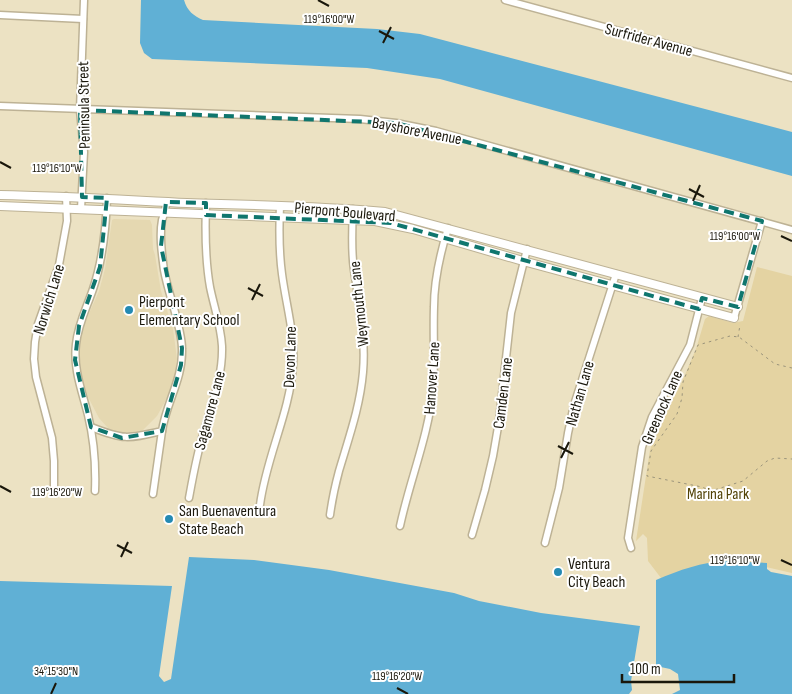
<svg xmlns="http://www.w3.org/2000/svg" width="792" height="694" viewBox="0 0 792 694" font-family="'Sofia Sans Condensed',sans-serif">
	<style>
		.built { fill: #e5d8b1 }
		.green { fill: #e4d3a2 }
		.water { fill: #60b0d5 }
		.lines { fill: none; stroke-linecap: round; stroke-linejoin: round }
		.minor-casing { stroke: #bdb295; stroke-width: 9 }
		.tertiary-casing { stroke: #bdb295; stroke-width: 10 }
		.path { stroke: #9a937b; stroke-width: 1; stroke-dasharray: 2.5 4; stroke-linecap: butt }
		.minor { stroke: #fff; stroke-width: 6 }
		.tertiary { stroke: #fff; stroke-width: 8 }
		.marked { fill: none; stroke: #0f766e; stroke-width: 4; stroke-dasharray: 10 6; stroke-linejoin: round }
		.ticks { fill: none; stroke: #1a170b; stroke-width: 2 }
		.poi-dot { fill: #248ab3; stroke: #fff; stroke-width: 2 }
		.labels { text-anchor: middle; stroke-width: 4; stroke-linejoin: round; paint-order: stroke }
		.street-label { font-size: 16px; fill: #1a170b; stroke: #fff }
		.poi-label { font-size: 16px; fill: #1a170b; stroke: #fff; text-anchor: start }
		.park-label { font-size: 16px; fill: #514105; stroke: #fff }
		.ticks-label { font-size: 12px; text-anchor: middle; fill: #1a170b; stroke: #fff; stroke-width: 4; stroke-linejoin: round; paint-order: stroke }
	</style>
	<rect width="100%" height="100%" fill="#ece2c3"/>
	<polygon class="built" points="114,219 150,220 152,225 153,249 155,255 161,291 173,329 177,359 175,378 172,389 157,416 143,430 137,433 128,434 118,433 108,428 99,418 88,397 78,363 79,346 82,329 99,291 105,269 112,220"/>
	<polygon class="green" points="757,267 792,276 792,573 766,567 712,568 661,578 648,561 647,538 643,534 636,541 650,450 660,421 681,384 696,349 705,319 709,316 733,323 743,321"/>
	<g class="water">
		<path d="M141 0H184C187 11 194 16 203 20L377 29 420 34 792 132V176L440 79 367 68 152 59 144 53 140 43Z"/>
		<polygon points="189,557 254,560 329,570 454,593 479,601 541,613 640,626 631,681 632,690 629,694 0,694 0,581 172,586 159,676 164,682 171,679"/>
		<path d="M727 561 767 563V569L771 572 792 576V694H672L680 690 678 674 670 669 656 666V580C680 570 701 562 727 561Z"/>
	</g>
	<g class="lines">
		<g class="minor-casing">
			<g id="minor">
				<polyline points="505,0 792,78"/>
				<polyline points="0,15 83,19"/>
				<polyline points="0,106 360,119 396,123 436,131 792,230"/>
				<polyline points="81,209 84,152 80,110 84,0"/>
				<polyline points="734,318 762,221"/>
				<path d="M91 427C124 440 127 439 162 431 166 403 183 379 182 349 182 327 168 294 164 270 162 255 159 236 162 220 164 214 166 209 166 202"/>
				<polyline points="54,489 54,461 52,438 36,377 34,359 35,342 38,324 59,265 67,221 66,196"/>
				<path d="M95 491C96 465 94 440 88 415 82 391 73 369 76 344 78 324 87 307 93 289 103 259 106 229 107 198"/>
				<polyline points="153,494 162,431"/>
				<path d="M189 498C193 476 197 453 204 431 212 403 223 376 222 346 221 326 214 307 210 287 205 259 205 231 206 203"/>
				<path d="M260 505C266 457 290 413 293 365 295 333 286 305 282 274 279 252 279 229 280 206"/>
				<path d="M330 515C332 500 335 486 339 471 349 437 360 407 363 372 366 337 359 304 354 270 351 250 352 229 353 209"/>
				<path d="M400 526C410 479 429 435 433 388 435 361 433 334 434 307 434 280 440 254 448 228"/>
				<polyline points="472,535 485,490 493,456 499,421 511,313 527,249"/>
				<polyline points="545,543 559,488 568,433 574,405 616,274"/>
				<polyline points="631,548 628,538 642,447 652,417 690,345 702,298"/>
			</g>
		</g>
		<g class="tertiary-casing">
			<g id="tertiary">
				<path d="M0 195C62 196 125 200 187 203 253 205 320 206 385 212L738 307"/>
				<polyline points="0,206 375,221 413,229 523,261 734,318"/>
			</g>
		</g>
		<g class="path">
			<polyline points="738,337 740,325"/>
			<polyline points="792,368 775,364 739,337 730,336 698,345 683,382 682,398 677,414 651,451 647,476 702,487 711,491 743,481 767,461 775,458 792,459"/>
		</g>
		<use href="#minor" class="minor"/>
		<use href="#tertiary" class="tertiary"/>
	</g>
	<path class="marked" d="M80 110 396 123 762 221 738 307 702 298 699 309 391 223 206 215V203L166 202 161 246 182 348 181 365 162 431 122 438 91 427 75 360 79 326 100 267 107 198 82 197Z"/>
	<path class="ticks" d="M318 0 329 6M379 31 394 39M383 43 391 27M0 162 11 168M689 189 704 197M693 201 700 185M781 236 792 241M248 288 263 296M252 300 260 284M558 446 573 454M561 458 569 442M0 486 11 492M117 545 132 553M121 557 128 542M781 560 792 565M397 688 408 694M51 694 56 683"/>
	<g class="poi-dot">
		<circle cx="129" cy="310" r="5"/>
		<circle cx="169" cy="519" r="5"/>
		<circle cx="558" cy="572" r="5"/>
	</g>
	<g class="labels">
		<g class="street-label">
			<text transform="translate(649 39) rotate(15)" y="6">Surfrider Avenue</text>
			<text transform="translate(83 105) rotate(-91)" y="6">Peninsula Street</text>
			<text transform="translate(417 130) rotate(11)" y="6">Bayshore Avenue</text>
			<text transform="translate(345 211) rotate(5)" y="6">Pierpont Boulevard</text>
			<text transform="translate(48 299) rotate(-73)" y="6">Norwich Lane</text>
			<text transform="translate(358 304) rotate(-96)" y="6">Weymouth Lane</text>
			<text transform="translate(289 357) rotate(-88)" y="6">Devon Lane</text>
			<text transform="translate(431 378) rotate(-86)" y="6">Hanover Lane</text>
			<text transform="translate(502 393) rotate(-83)" y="6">Camden Lane</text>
			<text transform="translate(579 393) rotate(-74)" y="6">Nathan Lane</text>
			<text transform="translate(661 407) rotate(-66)" y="6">Greenock Lane</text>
			<text transform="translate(209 410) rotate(-75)" y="6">Sagamore Lane</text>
		</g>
		<g class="poi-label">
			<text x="139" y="307">Pierpont<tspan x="139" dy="18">Elementary School</tspan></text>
			<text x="179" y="516">San Buenaventura<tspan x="179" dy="18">State Beach</tspan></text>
			<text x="568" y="569">Ventura<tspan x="568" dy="18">City Beach</tspan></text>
		</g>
		<g class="park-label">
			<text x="718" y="499">Marina Park</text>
		</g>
	</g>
	<g class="ticks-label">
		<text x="329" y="23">119°16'00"W</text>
		<text x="57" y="172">119°16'10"W</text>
		<text x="735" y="240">119°16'00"W</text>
		<text x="57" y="496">119°16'20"W</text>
		<text x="735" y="564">119°16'10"W</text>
		<text x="56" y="675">34°15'30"N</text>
		<text x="397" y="680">119°16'20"W</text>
	</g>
	<path d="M622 674v8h112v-8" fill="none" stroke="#1a170b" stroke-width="2.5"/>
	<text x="630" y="674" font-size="15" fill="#1a170b" stroke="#ffffff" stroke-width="4" paint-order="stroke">100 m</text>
</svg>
